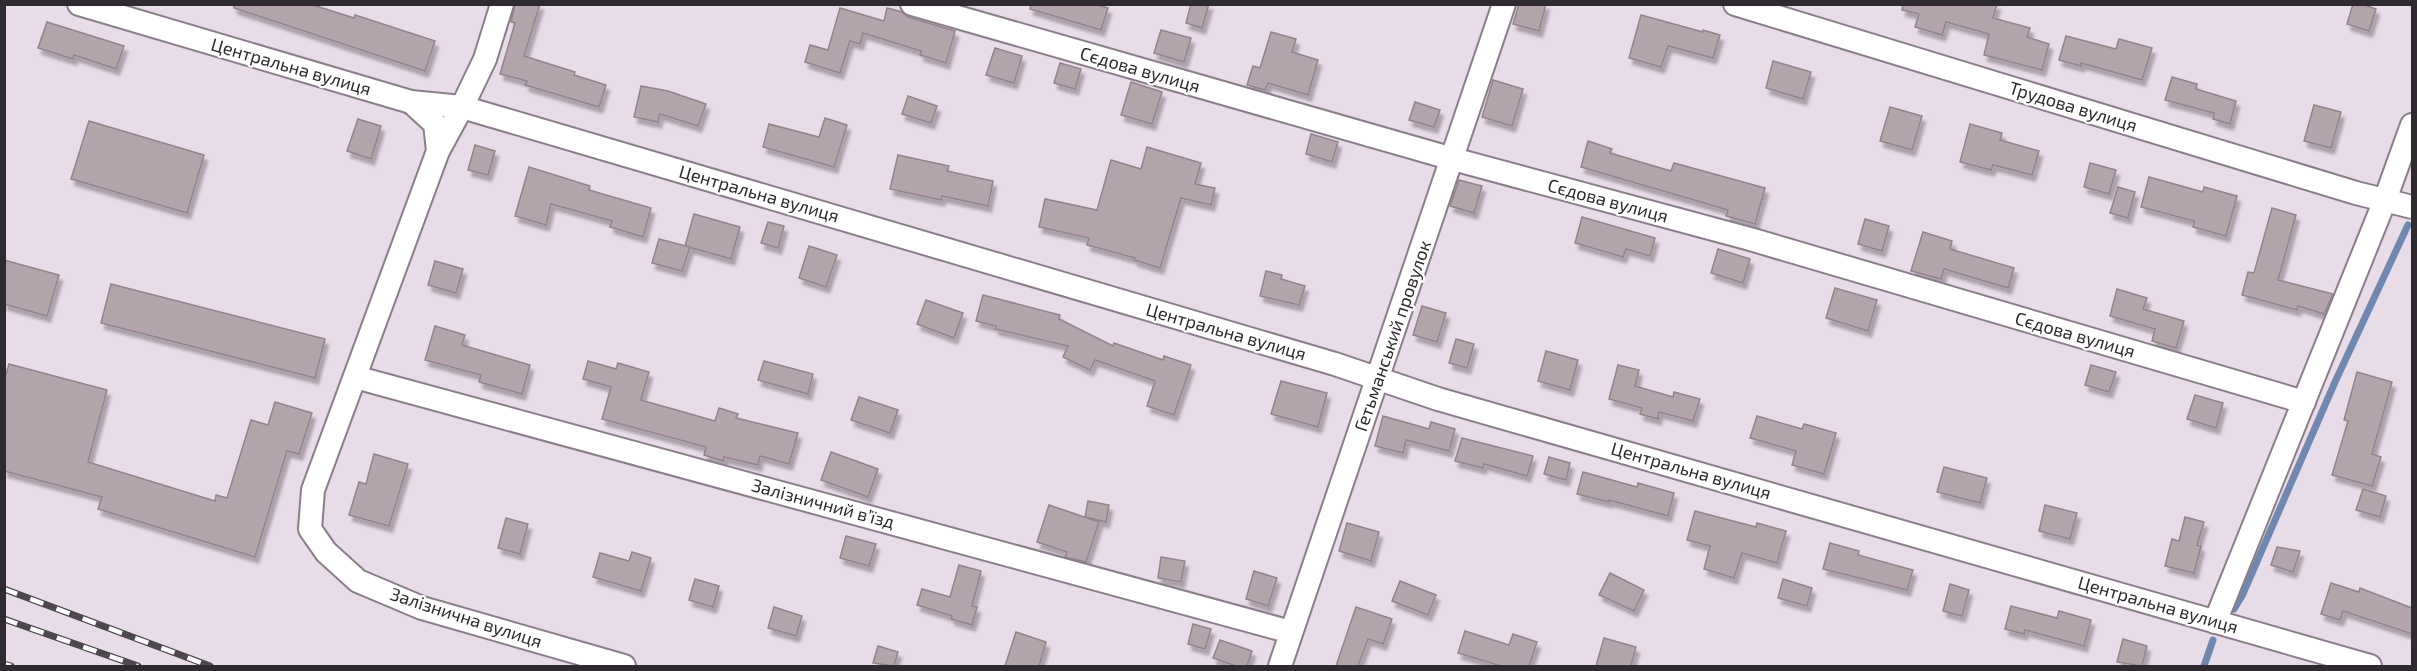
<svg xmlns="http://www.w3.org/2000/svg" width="2417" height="671" viewBox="0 0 2417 671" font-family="'Exo 2',sans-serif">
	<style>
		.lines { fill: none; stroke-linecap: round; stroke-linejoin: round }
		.stream { stroke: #7088b0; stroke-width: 7 }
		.building { fill: #b4a4ac; stroke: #93848b; stroke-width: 1.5; filter: url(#shadow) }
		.minor-casing { stroke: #897e8a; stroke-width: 26 }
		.minor { stroke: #fff; stroke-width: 22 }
		.rail-casing { stroke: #4d484e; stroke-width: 7 }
		.rail { stroke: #fff; stroke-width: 4.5; stroke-dasharray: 14; stroke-linecap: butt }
		.labels { text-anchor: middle; stroke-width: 4.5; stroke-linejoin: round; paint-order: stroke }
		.street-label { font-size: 18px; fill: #2e2a2f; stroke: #fff }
	</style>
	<defs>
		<filter id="shadow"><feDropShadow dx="3.5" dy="6" stdDeviation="1.5" flood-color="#0004"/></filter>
	</defs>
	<rect width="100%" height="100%" fill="#e9dce9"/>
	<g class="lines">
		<g class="stream">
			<polyline points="2234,609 2242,596 2335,382 2408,225"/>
			<polyline points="2204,666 2213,640"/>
		</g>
	</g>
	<g class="building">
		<polygon points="234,4 310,4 354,18 355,15 435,41 425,71 234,8"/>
		<polygon points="515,4 540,4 524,56 575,72 574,75 606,85 599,107 525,85 527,81 500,74 515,23 511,22"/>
		<polygon points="1031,4 1095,4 1108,8 1101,30 1030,9"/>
		<polygon points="1191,4 1209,4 1202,28 1186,23"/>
		<polygon points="1519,4 1546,4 1539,31 1513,24"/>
		<polygon points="1903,4 1997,4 1993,18 2030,28 2027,37 2049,44 2042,70 1984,55 1989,34 1946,22 1942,35 1915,27 1919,14 1902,10"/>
		<polygon points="2353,4 2362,4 2376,9 2369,31 2347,24"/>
		<polygon points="840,8 884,21 887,8 902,12 908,17 955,31 946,63 920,55 921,51 863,33 860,44 850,41 840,73 805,62 810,45 828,50"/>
		<polygon points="1641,15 1703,32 1703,30 1720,35 1713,58 1668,46 1661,67 1629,58"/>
		<polygon points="47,22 124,46 116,69 74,55 73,59 38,48"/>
		<polygon points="1161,30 1191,38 1184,62 1154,53"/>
		<polygon points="1271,32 1296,39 1292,52 1318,60 1308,95 1268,83 1265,90 1247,85 1253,66 1260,68"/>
		<polygon points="2066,36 2116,49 2119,39 2152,48 2142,80 2081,63 2081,66 2059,60"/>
		<polygon points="995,48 1022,56 1014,83 986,75"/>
		<polygon points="1773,61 1811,72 1803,99 1766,88"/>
		<polygon points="1060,63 1081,69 1075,89 1054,83"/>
		<polygon points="2172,77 2197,84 2196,89 2236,101 2230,124 2213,119 2214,113 2165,100"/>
		<polygon points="1493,80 1523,89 1512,126 1482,117"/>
		<polygon points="1131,82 1162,92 1152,124 1121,115"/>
		<polygon points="641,86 668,91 706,104 698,126 660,114 658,122 634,117"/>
		<polygon points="908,96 937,106 931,123 902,114"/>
		<polygon points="1415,102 1440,110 1434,127 1409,120"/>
		<polygon points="2314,105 2341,112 2331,148 2304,141"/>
		<polygon points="1890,107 1922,116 1912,150 1880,141"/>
		<polygon points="825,118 847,125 834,167 763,147 769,124 819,137"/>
		<polygon points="358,119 381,126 371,159 347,151"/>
		<polygon points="89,121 204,155 187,213 71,179"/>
		<polygon points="1970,124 2002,133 2000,140 2039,151 2032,175 1993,165 1991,170 1960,162"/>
		<polygon points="1311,134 1338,142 1332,162 1306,154"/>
		<polygon points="1588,141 1612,149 1610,153 1671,171 1674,163 1765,188 1755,224 1726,216 1728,210 1581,167"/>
		<polygon points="475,145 495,151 488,175 468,170"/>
		<polygon points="1147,147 1201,163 1195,184 1215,188 1211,205 1181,198 1160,268 1134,260 1135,258 1087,245 1089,238 1039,227 1045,199 1097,210 1111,160 1141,169"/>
		<polygon points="898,155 949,166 947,171 993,181 988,206 942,196 941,200 890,189"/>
		<polygon points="2090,163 2116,170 2109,194 2084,187"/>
		<polygon points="529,167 590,186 589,190 651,208 643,237 610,227 612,221 551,204 546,225 515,216"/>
		<polygon points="2149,177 2203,192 2204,187 2237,196 2226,236 2193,227 2194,221 2141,207"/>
		<polygon points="1459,180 1482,186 1474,213 1450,206"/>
		<polygon points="2118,187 2135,192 2128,218 2110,213"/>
		<polygon points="2272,208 2296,215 2278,280 2333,294 2324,314 2298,306 2297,310 2242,295 2248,272 2254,273"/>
		<polygon points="694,214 740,227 731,259 685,246"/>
		<polygon points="1582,217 1655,238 1650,256 1626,249 1623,257 1575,243"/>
		<polygon points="1865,219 1889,226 1882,251 1858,244"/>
		<polygon points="768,222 784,226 778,248 761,243"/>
		<polygon points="1923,232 1952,241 1950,249 2014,268 2008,288 1944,269 1941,279 1911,271"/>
		<polygon points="659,239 690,247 682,271 652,263"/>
		<polygon points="809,246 837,255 826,287 799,278"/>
		<polygon points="1718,249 1750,259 1743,283 1711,273"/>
		<polygon points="4,260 59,275 47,316 4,304"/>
		<polygon points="435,261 463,269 456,293 428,285"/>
		<polygon points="1266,271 1282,275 1281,279 1305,286 1299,305 1260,296"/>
		<polygon points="111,284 325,339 315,378 101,323"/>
		<polygon points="1835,288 1877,300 1868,331 1826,318"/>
		<polygon points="2117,289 2147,298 2143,309 2184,321 2176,348 2152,341 2155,329 2110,316"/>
		<polygon points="983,295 1060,315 1059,319 1113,346 1114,343 1163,360 1164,356 1191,365 1174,415 1147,406 1155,381 1095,360 1090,370 1063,357 1068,346 995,329 996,326 976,321"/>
		<polygon points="926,300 963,313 954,338 917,324"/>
		<polygon points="1422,306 1446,313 1437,342 1413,335"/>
		<polygon points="435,326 465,335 462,345 530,365 522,394 479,382 481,375 425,360"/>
		<polygon points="1456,339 1474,344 1467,368 1449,363"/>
		<polygon points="1546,351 1578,360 1570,390 1538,381"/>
		<polygon points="588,361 616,369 618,363 649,372 641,400 715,421 719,408 738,414 736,418 798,433 789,464 760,456 758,465 724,457 723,461 704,455 706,447 602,419 611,387 583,379"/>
		<polygon points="764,361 813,374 808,394 758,380"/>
		<polygon points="9,364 107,390 88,462 215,501 216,495 227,498 251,420 268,425 275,402 312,413 299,454 287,451 255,557 98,509 102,497 4,471 4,381"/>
		<polygon points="1618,365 1639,370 1635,386 1673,397 1674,392 1700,399 1693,421 1659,412 1658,419 1640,414 1642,408 1609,399"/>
		<polygon points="2091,365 2116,372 2109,392 2085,385"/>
		<polygon points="2357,372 2392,382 2372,454 2381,457 2372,486 2332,475 2348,421 2344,420"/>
		<polygon points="1281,381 1327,393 1318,427 1271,414"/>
		<polygon points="2195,395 2223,403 2216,428 2187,419"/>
		<polygon points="859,397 898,410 890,433 851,420"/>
		<polygon points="1383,416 1429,429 1431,422 1455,429 1449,451 1406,440 1403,453 1375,446"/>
		<polygon points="1757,416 1802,429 1804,424 1836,433 1824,474 1792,465 1796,451 1750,438"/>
		<polygon points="1462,438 1533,456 1527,476 1484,464 1483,468 1455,461"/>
		<polygon points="831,452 878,469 868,497 821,480"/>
		<polygon points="374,454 408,464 389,526 349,515 359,482 366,484"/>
		<polygon points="1549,457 1570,463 1566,480 1544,474"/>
		<polygon points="1944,467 1987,478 1980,503 1937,492"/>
		<polygon points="1583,472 1637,487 1638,483 1674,493 1668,516 1609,500 1609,502 1577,494"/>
		<polygon points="2363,489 2386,496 2380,517 2356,510"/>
		<polygon points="1088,501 1109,505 1106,522 1085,517"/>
		<polygon points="1049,505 1099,522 1086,562 1065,557 1067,552 1037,542"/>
		<polygon points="2045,505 2077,513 2070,539 2039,531"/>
		<polygon points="1695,511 1756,527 1757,523 1786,531 1777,563 1742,553 1734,578 1704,569 1710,546 1687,540"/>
		<polygon points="2185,517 2204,522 2197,545 2201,546 2194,573 2165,566 2172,539 2179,541"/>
		<polygon points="506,518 528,524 520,554 498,548"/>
		<polygon points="1347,523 1379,532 1371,561 1339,551"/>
		<polygon points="846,536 876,544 869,566 840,558"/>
		<polygon points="1830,543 1859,551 1858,555 1913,570 1907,590 1823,569"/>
		<polygon points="2277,547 2300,551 2293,572 2271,565"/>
		<polygon points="632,552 651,558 641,591 593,577 600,553 629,561"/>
		<polygon points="1161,557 1185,561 1181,582 1158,578"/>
		<polygon points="959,565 981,571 972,606 977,607 972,625 951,619 952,616 917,605 922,589 950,597"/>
		<polygon points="1254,571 1277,578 1268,606 1246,599"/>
		<polygon points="1610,573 1644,590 1634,611 1599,595"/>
		<polygon points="695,579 719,586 713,607 689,600"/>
		<polygon points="1783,579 1812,588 1807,606 1778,598"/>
		<polygon points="1400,581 1436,595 1428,615 1392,601"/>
		<polygon points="2331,583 2359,592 2360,588 2412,608 2412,634 2343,611 2340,620 2321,614"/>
		<polygon points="1950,584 1969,590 1962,616 1943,611"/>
		<polygon points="2011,606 2057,618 2059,611 2091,620 2084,646 2025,630 2024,634 2005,629"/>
		<polygon points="774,607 802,616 796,636 768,628"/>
		<polygon points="1356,607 1392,619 1383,644 1368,639 1358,666 1336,666"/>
		<polygon points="1193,624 1211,629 1205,649 1188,644"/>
		<polygon points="1465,631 1509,645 1513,634 1537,642 1529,666 1501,666 1458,653"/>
		<polygon points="1016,632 1046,642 1039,666 1005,666"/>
		<polygon points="1604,638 1636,647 1631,666 1596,666"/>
		<polygon points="2123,639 2147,646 2142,666 2117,662"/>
		<polygon points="1220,640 1252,651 1247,666 1236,666 1213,658"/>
		<polygon points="878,646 898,652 894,666 873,663"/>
	</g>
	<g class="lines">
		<g class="minor-casing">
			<g id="minor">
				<polyline points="79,4 411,102 462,107 1335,364 1438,399 2370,666"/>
				<polyline points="912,4 1453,159 1750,239 2304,402"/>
				<polyline points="1735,4 2356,193 2412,207"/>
				<polyline points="411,102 435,124 438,151 313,490 310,529 326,552 358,581 422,608 624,666"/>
				<polyline points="438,151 462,107 485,59 502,4"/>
				<polyline points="355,377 1291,632"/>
				<polyline points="2215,622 2385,200 2412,125"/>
				<polyline points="1280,666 1504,4"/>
			</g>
		</g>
		<use href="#minor" class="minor"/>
		<g class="rail-casing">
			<g id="rail">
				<polyline points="4,589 210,666"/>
				<polyline points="4,619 138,666"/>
				<polyline points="4,664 11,666"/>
			</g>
		</g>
		<use href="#rail" class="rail"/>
	</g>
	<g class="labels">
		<g class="street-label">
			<text transform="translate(291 67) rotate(16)" y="6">Центральна вулиця</text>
			<text transform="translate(1140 70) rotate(16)" y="6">Сєдова вулиця</text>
			<text transform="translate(2073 107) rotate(17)" y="6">Трудова вулиця</text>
			<text transform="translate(759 194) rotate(16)" y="6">Центральна вулиця</text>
			<text transform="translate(1608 201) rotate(15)" y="6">Сєдова вулиця</text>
			<text transform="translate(1226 332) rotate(16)" y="6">Центральна вулиця</text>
			<text transform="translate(2075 335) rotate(16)" y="6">Сєдова вулиця</text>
			<text transform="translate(1393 336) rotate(-71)" y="6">Гетьманський провулок</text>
			<text transform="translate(1691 471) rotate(16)" y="6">Центральна вулиця</text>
			<text transform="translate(823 504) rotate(15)" y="6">Залізничний в’їзд</text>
			<text transform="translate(2158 605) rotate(16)" y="6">Центральна вулиця</text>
			<text transform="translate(466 618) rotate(18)" y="6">Залізнична вулиця</text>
		</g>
	</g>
	<rect width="2417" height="671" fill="none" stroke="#2e2a2f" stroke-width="12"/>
</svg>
